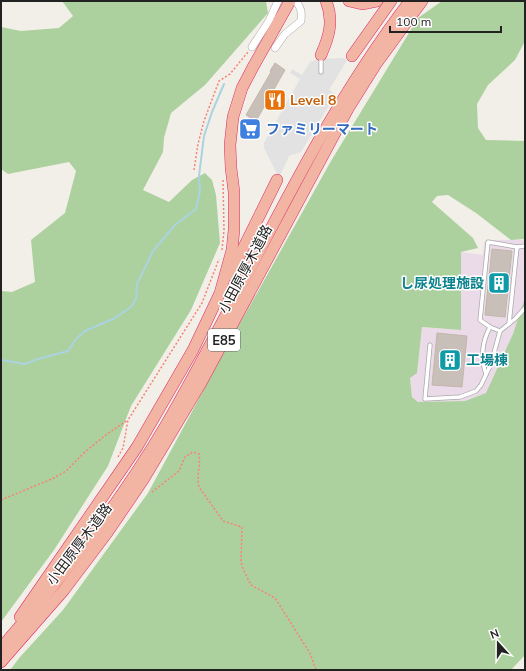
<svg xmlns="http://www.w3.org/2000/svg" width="526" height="671" viewBox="0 0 526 671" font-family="Mulish,'Noto Sans JP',sans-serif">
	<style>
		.industrial { fill: #ebdbe8 }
		.forest { fill: #add19e }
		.parking { fill: #e2e2e2 }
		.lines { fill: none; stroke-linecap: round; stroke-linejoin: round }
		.stream { stroke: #aad3df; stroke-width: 2 }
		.building { fill: #c7bfb8; stroke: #c4b6ab }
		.service-casing { stroke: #a9a9a9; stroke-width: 5 }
		.minor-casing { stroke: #a9a9a9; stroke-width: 8 }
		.trunk-casing { stroke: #dc2a67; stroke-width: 12 }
		.path { stroke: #fa8072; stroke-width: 1.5; stroke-dasharray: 2 2; stroke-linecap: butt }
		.service { stroke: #fff; stroke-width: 3.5 }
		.minor { stroke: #fff; stroke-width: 7 }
		.trunk { stroke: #f2b4a3; stroke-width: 11 }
		.labels { text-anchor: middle; stroke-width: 3; stroke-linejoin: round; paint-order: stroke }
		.shield { fill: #fff; stroke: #646464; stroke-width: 1 }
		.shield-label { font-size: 13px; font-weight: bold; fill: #222 }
		.food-label { font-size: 14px; font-weight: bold; fill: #c56008; stroke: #fff; text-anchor: start }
		.shop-label { font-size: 14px; font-weight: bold; fill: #366cbe; stroke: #fff; text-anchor: start }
		.street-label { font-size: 14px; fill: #222; stroke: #fff }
		.culture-label { font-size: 14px; font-weight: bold; fill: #0d838f; stroke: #fff; text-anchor: end }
	</style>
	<rect width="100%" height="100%" fill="#f2efe9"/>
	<polygon class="industrial" points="488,240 525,240 525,325 486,393 465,401 418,402 412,397 410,378 413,374 417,373 422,327 461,330 461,252 483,255 484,242"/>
	<g class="forest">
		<polygon points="62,1 266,1 268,13 205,85 171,113 164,138 163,152 143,190 169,202 192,180 205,173 212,180 216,195 220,243 191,310 131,406 108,466 54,550 1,622 1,291 12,292 35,282 31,240 65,213 76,171 69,162 8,174 1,169 1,27 21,31 59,28 73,16"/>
		<polygon points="442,1 525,1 525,41 515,60 488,85 477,104 478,128 486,140 525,141 525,239 511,240 476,213 448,195 437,196 432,202 473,238 478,248 461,252 461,330 422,327 417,373 410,378 412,397 418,402 465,401 486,393 513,334 525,298 525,655 511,670 10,670 20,657 63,610 148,493 229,343 331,161 418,18"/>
	</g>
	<polygon class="parking" points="344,58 347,60 329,90 336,94 301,152 289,156 279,178 264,148 264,143 300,79 290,73 292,69 302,75 310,62 317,59"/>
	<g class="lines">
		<polyline class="stream" points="1,360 25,364 38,359 68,351 76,339 85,331 115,318 131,307 136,299 137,284 153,251 175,225 196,209 200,191 199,176 204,136 212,112 224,84"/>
	</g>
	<g class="building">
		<polygon points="275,63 285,70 256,121 246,115 271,72 270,71"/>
		<polygon points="492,249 512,251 505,317 485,315"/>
		<polygon points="437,333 467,336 462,387 432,385"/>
	</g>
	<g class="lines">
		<g class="service-casing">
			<g id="service">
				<polyline points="321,57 321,72"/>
				<polyline points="509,324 517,247"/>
				<polyline points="490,327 480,320 488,242 517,247 525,246"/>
				<polyline points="430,345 425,399 460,397 476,391 481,385 491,364 500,331 515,319 525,308"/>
				<path d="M486 374C480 357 482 342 490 327L500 331"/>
			</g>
		</g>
		<g class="minor-casing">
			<g id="minor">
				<polyline points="252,47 269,21 278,1"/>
				<path d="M275 48 285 34 301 21C302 12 301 8 296 1"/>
			</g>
		</g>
		<g class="trunk-casing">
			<g id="trunk">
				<polyline points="349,1 362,4 377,1"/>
				<path d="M321 55C329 37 334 21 326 1"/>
				<polyline points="352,56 391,1"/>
				<polyline points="230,275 277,180"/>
				<polyline points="20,617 137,447 193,350 220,293 232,250 234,230 234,192 231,168 230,145 233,117 242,88 253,67 290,1"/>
				<path d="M1 648C62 578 119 505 166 425 248 284 310 131 410 1"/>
				<polyline points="1,662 64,590 107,533 143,480 201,383 349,107 376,64 422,1"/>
			</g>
		</g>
		<g class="path">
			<polyline points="194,170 198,144 204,121 219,81 230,74 248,52"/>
			<polyline points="222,250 224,230 223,180"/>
			<polyline points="118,457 123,448 128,420 202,303 219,259"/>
			<path d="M152 492 179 471 185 457 193 452 199 454C201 465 196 476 199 487L223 521 242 527 241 562 243 569 251 585 275 598 310 653 316 670"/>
			<polyline points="1,500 54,478 66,471 86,451 107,434 128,420"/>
		</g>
		<use href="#service" class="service"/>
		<use href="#minor" class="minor"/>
		<use href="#trunk" class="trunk"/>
	</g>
	<defs>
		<g id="restaurant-square" transform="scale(1.15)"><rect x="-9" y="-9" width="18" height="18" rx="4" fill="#e8710a" stroke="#fff"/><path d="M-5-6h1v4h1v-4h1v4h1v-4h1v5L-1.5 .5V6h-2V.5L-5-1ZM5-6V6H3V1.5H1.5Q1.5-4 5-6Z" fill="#fff"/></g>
		<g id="supermarket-square" transform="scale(1.15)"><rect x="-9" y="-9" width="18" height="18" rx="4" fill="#3f7fe0" stroke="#fff"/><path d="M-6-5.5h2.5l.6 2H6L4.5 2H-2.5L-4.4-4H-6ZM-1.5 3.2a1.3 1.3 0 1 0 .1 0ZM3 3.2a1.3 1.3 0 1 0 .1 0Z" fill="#fff"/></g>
		<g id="building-square" transform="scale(1.15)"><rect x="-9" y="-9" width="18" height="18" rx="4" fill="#0f9aa8" stroke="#fff"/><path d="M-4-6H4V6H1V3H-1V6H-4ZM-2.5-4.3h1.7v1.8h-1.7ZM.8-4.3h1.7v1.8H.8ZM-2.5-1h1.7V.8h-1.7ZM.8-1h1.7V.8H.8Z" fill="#fff"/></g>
	</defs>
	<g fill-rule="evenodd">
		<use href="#restaurant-square" x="275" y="100"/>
		<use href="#supermarket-square" x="250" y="129"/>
		<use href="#building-square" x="499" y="283"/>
		<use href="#building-square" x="450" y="360"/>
	</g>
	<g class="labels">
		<rect class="shield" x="208" y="329" width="32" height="22" rx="3"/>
		<g class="shield-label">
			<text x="224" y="345">E85</text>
		</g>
		<g class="food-label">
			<text x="290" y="105">Level 8</text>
		</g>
		<g class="shop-label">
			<text x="266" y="134">ファミリーマート</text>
		</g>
		<g class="street-label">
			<text transform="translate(245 269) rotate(-62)" y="5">小田原厚木道路</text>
			<text transform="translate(79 544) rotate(-53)" y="5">小田原厚木道路</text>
		</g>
		<g class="culture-label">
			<text x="484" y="288">し尿処理施設</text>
			<text x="466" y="365" text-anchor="start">工場棟</text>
		</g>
	</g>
	<rect width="526" height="671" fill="none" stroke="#222222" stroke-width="4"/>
	<g transform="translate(498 643) rotate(339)" stroke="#ffffff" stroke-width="3" paint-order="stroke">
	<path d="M0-3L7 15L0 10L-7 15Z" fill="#222222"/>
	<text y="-6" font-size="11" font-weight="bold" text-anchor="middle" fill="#222222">N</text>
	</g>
	<path d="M390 26v6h111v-6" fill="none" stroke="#222222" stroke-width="2"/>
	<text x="396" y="26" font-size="12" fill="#222222" stroke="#ffffff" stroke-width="3" paint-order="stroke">100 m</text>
</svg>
